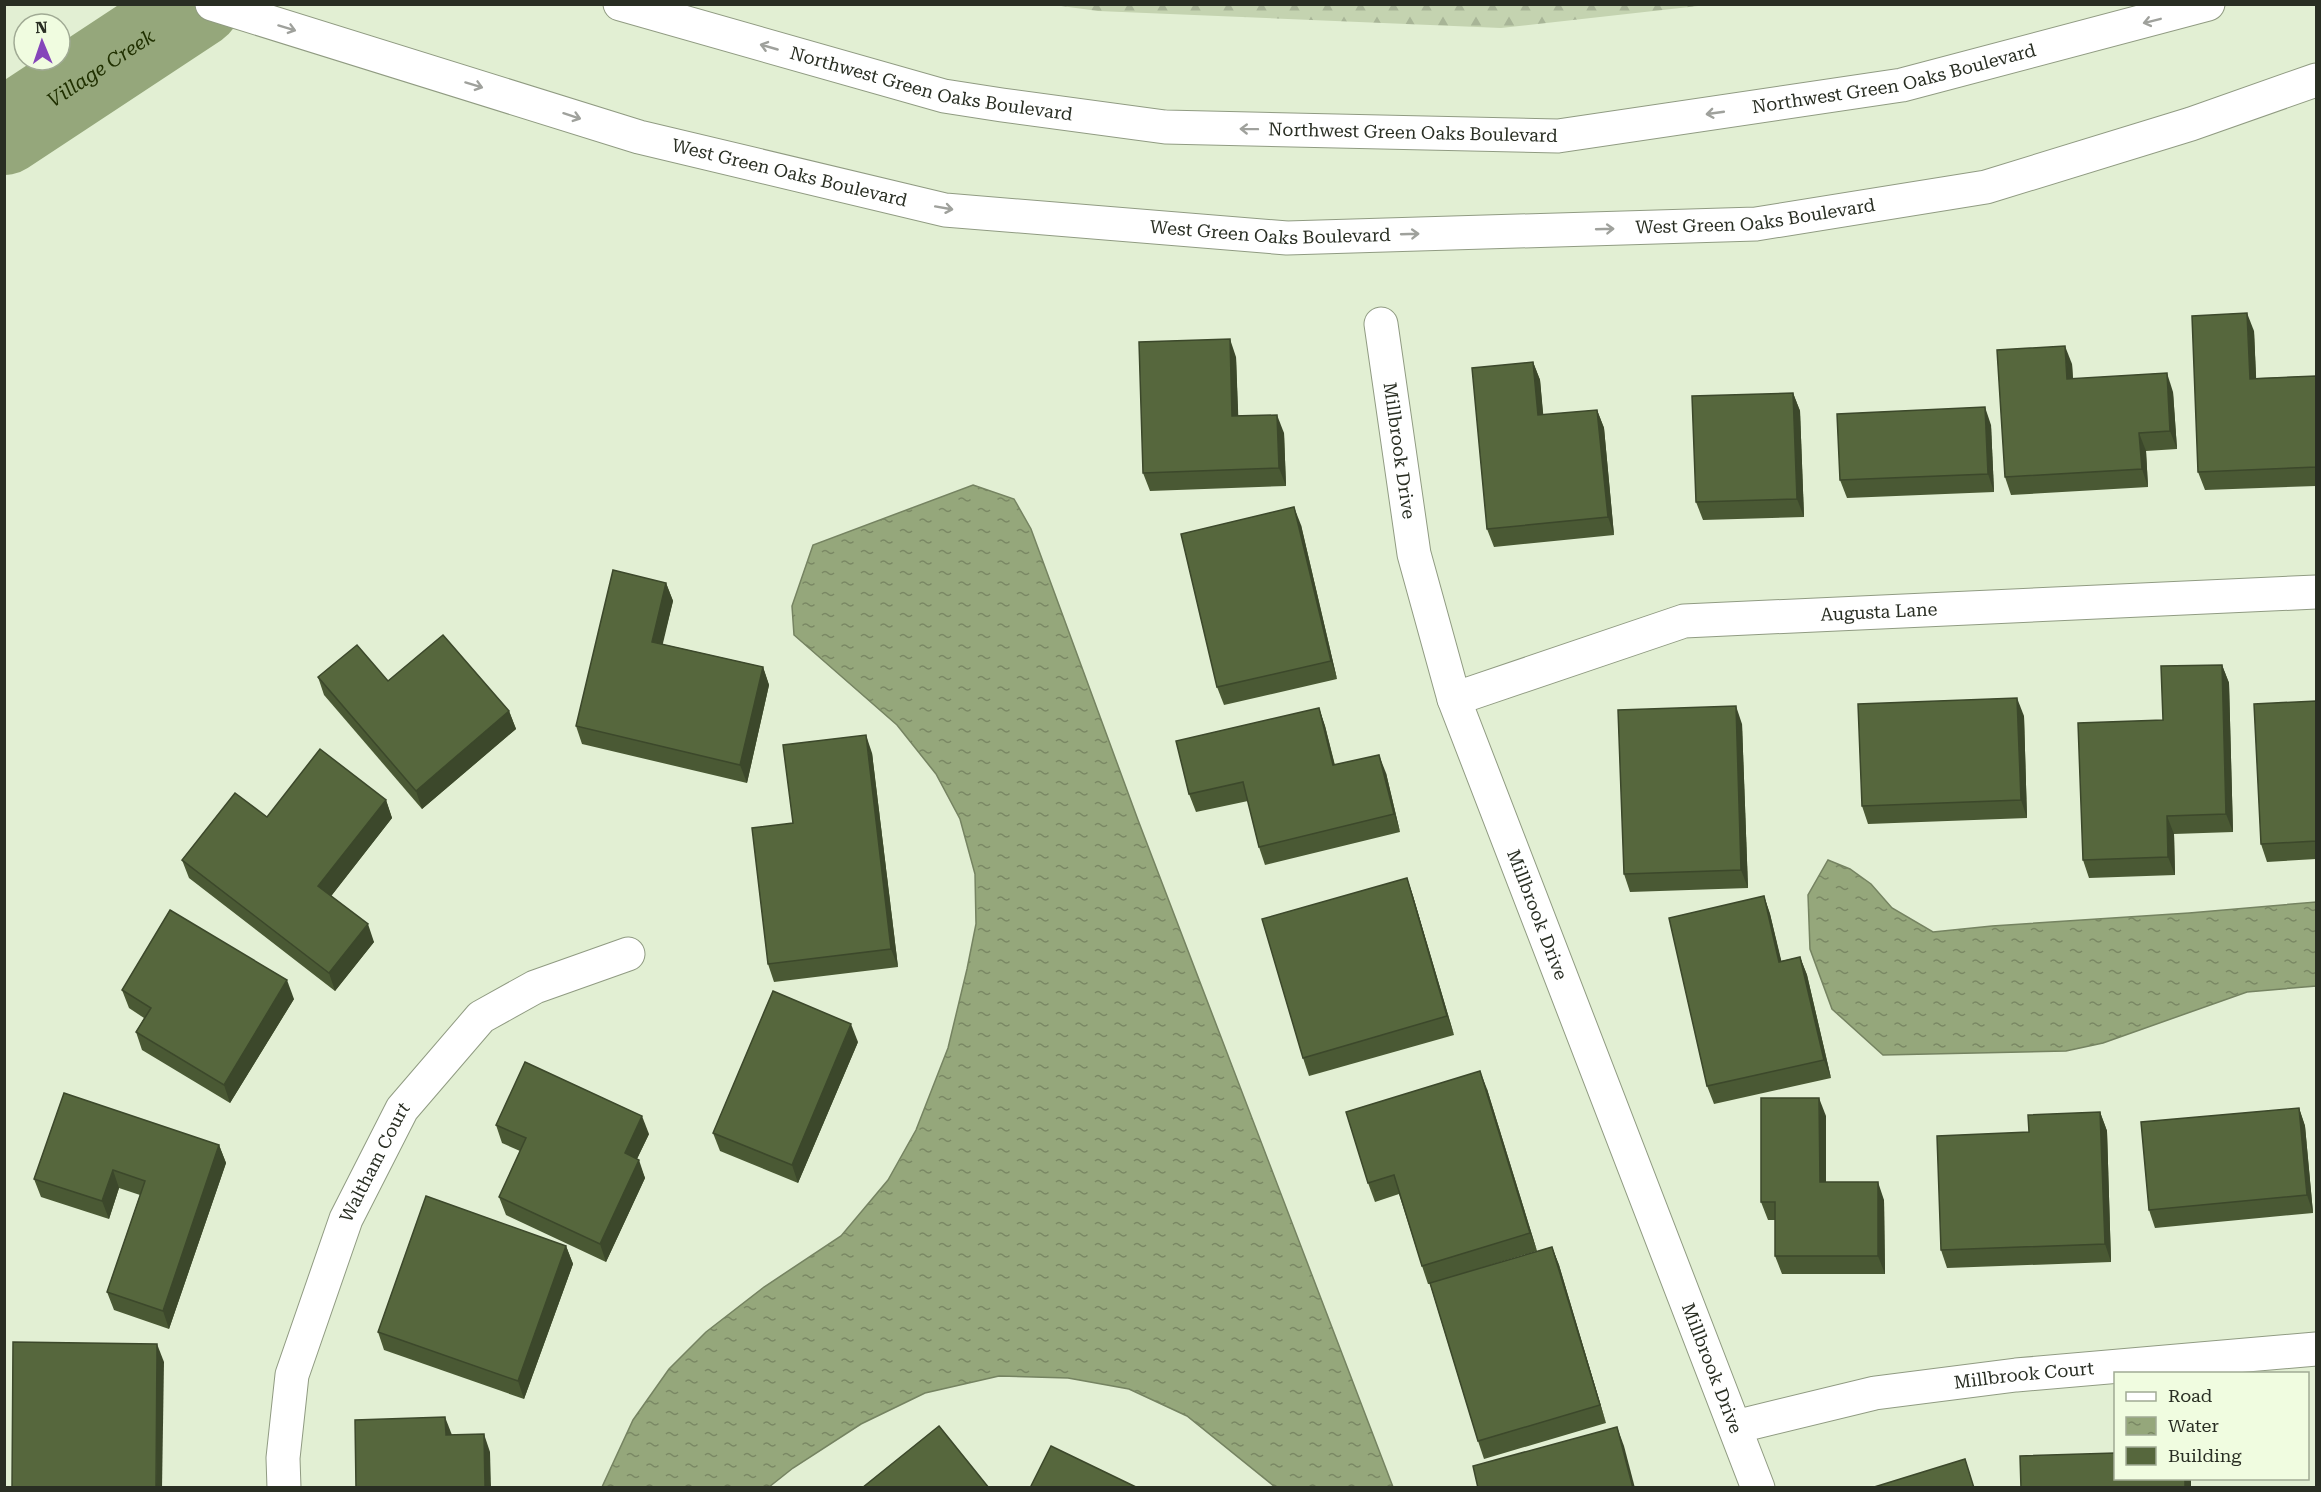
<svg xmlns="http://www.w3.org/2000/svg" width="2321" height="1492" viewBox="0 0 2321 1492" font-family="'Roboto Serif',serif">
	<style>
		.forest { fill: url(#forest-firs) }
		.water { fill: url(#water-ripples); stroke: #758361; stroke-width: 1.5 }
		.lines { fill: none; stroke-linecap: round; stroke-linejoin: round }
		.river { stroke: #95a77b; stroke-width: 86 }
		.minor-casing { stroke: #909b82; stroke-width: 35 }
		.secondary-casing { stroke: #909b82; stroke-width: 35 }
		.minor { stroke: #fff; stroke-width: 33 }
		.secondary { stroke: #fff; stroke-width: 33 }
		.wall { fill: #4a5934 }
		.shaded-wall { fill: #3c482b }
		.building { fill: #56673d; stroke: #3c482b; stroke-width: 1.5 }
		.oneway { stroke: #9fa19c }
		.labels { text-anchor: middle; stroke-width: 6; stroke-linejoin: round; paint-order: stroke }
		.street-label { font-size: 18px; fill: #292e23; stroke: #f0fce0 }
		.water-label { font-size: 20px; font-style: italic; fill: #203000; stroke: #f0fce0 }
	</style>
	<defs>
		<pattern id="forest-firs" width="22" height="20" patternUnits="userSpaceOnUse" patternTransform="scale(1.5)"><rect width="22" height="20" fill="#c4d3b0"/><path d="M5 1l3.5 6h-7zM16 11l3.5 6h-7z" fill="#a8b597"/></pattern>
		<pattern id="water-ripples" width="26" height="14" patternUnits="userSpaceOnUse" patternTransform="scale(1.5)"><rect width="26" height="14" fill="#95a77b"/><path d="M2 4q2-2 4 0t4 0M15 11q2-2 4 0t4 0" fill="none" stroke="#7a8864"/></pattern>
	</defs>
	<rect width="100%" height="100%" fill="#e2efd3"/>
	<polygon class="forest" points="1054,5 1707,5 1501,28 1098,11"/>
	<g class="water">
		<polygon points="973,485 1014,499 1031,529 1138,820 1393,1487 1275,1487 1187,1416 1129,1389 1068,1378 999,1376 925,1393 861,1424 793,1468 769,1487 602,1487 633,1420 669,1369 706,1332 764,1287 841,1236 888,1180 916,1130 948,1048 967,969 976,924 975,874 960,819 936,774 897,725 794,635 792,606 813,545"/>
		<polygon points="1828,860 1850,869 1871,884 1892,908 1933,932 1992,926 2189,913 2316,902 2316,986 2247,992 2103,1043 2066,1051 1883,1055 1832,1009 1810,949 1808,895"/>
	</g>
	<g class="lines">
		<path class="river" id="s1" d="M4 132 198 4"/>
		<g class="minor-casing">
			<g id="minor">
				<path id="s2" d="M1381 324 1414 554 1454 699 1758 1488"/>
				<path id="s3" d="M1454 699 1684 621 2316 592"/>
				<path id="s4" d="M1735 1427 1875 1393 2016 1375 2316 1349"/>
				<path id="s5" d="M284 1488 283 1458 292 1375 346 1219 402 1109 481 1017 535 987 628 954"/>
			</g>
		</g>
		<g class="secondary-casing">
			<g id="secondary">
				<path id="s6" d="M212 4 639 137 945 210 1287 238 1756 224 1986 187 2191 124 2316 80"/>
				<path id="s7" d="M620 4 944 96 1002 105 1165 127 1558 136 1902 85 2208 4"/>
			</g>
		</g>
		<use href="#minor" class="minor"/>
		<use href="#secondary" class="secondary"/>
	</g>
	<g class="wall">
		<polygon points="2254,331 2256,378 2316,376 2316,486 2205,490 2198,472"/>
		<polygon points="1236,357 1238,416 1284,433 1286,486 1150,491 1143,473"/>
		<polygon points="1533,362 1540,380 1543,415 1597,410 1604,428 1614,535 1494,547 1487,529"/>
		<polygon points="2072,364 2073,379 2173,392 2177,449 2146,451 2148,487 2011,495 2005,477"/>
		<polygon points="1793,393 1800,411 1804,517 1703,520 1696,502"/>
		<polygon points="1991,425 1994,492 1847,498 1840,480"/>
		<polygon points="1301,525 1337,679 1224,705 1217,687"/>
		<polygon points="666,583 673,601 662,644 763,667 769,685 747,783 582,744 576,726"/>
		<polygon points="2222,665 2229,683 2233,832 2174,834 2175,875 2089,878 2083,860 2163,720"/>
		<polygon points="318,677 388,681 509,711 516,729 422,809 324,695"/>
		<polygon points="2316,701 2316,859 2267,862 2261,844"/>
		<polygon points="1319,708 1325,726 1335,765 1386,773 1400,832 1265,865 1259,847 1248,801 1196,812 1189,794"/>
		<polygon points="2024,716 2027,818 1868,824 1862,806"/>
		<polygon points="1742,724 1748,888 1630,892 1624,874"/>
		<polygon points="872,753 898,967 774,982 768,964 793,823"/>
		<polygon points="386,800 392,818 331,896 374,942 335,991 189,878 182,860 267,817"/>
		<polygon points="1407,878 1413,896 1454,1035 1309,1076 1303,1058"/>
		<polygon points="1764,896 1770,914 1781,961 1800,957 1807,975 1831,1078 1714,1104 1707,1086"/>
		<polygon points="122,990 294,999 230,1103 142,1050 136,1032 144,1018 129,1008"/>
		<polygon points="858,1042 798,1183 720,1151 713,1133"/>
		<polygon points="1487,1089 1537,1251 1448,1278 1552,1247 1559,1265 1606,1423 1484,1459 1478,1441 1430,1284 1428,1284 1422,1266 1399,1194 1375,1202 1368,1183"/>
		<polygon points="2299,1108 2305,1126 2313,1213 2155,1228 2149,1210"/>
		<polygon points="2100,1112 2107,1131 2111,1262 1947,1268 1941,1250 2029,1132"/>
		<polygon points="1826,1116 1826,1182 1884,1200 1885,1274 1782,1274 1775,1256 1775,1220 1768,1220 1761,1202"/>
		<polygon points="496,1125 649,1134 637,1159 645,1178 606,1262 506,1215 499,1197 520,1151 502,1143"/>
		<polygon points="219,1145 226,1163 169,1329 114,1310 107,1292 140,1195 119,1188 109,1219 41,1197 34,1179"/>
		<polygon points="566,1246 573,1264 524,1399 384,1350 378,1332"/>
	</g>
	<g class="shaded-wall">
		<polygon points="2247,313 2254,331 2257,397 2250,379"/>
		<polygon points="1230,339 1236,357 1239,435 1232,416"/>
		<polygon points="2065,346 2072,364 2074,397 2067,379"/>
		<polygon points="1533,362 1540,380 1545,433 1538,415"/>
		<polygon points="2167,373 2173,392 2177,449 2170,431"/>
		<polygon points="1793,393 1800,411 1804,517 1797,499"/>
		<polygon points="1985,407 1991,425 1994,492 1988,474"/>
		<polygon points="1597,410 1604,428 1614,535 1608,517"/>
		<polygon points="1277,415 1284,433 1286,486 1279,468"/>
		<polygon points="2139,433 2146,451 2148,487 2142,469"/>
		<polygon points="1294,507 1301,525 1337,679 1331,661"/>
		<polygon points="666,583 673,601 659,660 652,642"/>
		<polygon points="2222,665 2229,683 2233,832 2226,814"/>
		<polygon points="763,667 769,685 747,783 740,765"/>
		<polygon points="2017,698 2024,716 2027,818 2021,800"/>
		<polygon points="1736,706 1742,724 1748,888 1741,870"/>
		<polygon points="1319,708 1325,726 1339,783 1333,765"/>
		<polygon points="509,711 516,729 422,809 416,791"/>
		<polygon points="866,735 872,753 898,967 891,949"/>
		<polygon points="1379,755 1386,773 1400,832 1394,814"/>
		<polygon points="386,800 392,818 325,904 318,886"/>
		<polygon points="2167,816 2174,834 2175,875 2168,857"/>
		<polygon points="1407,878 1413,896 1454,1035 1447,1016"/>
		<polygon points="1764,896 1770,914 1786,980 1779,962"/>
		<polygon points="368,924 374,942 335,991 329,973"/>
		<polygon points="1800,957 1807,975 1831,1078 1824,1060"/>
		<polygon points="287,980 294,999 230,1103 224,1085"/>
		<polygon points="851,1024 858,1042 798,1183 792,1165"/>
		<polygon points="1480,1071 1487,1089 1537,1251 1530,1233"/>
		<polygon points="1819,1098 1826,1116 1826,1200 1820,1182"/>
		<polygon points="2299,1108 2305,1126 2313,1213 2307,1195"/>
		<polygon points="2100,1112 2107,1131 2111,1262 2105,1244"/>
		<polygon points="642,1116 649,1134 631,1171 625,1153"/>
		<polygon points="219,1145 226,1163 169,1329 163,1311"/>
		<polygon points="639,1160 645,1178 606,1262 600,1244"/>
		<polygon points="113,1170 119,1188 109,1219 102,1201"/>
		<polygon points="1878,1182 1884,1200 1885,1274 1878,1256"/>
		<polygon points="566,1246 573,1264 524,1399 518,1381"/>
		<polygon points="1552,1247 1559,1265 1606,1423 1600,1405"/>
		<polygon points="157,1344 164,1362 162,1488 156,1488"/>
		<polygon points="445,1417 452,1435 446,1435"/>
		<polygon points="1617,1427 1624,1446 1635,1488 1633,1488"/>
		<polygon points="484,1434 490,1452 491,1488 485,1488"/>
		<rect x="2185" y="1479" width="6" height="9"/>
	</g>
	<g class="building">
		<polygon points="2247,313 2250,379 2316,376 2316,467 2198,472 2192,316"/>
		<polygon points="1230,339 1232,416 1277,415 1279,468 1143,473 1139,342"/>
		<polygon points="2065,346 2067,379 2167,373 2170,431 2139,433 2142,469 2005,477 1997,350"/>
		<polygon points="1533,362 1538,415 1597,410 1608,517 1487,529 1472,368"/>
		<polygon points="1793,393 1797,499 1696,502 1692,396"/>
		<polygon points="1985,407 1988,474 1840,480 1837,414"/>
		<polygon points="1294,507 1331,661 1217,687 1181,534"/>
		<polygon points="613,570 666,583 652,642 763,667 740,765 576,726"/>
		<polygon points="443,635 509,711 416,791 318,677 357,645 388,681"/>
		<polygon points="2222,665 2226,814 2167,816 2168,857 2083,860 2078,723 2163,720 2161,666"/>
		<polygon points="2017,698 2021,800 1862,806 1858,704"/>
		<polygon points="2316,701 2316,841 2261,844 2254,704"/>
		<polygon points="1736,706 1741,870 1624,874 1618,710"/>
		<polygon points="1319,708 1333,765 1379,755 1394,814 1259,847 1243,782 1189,794 1176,741"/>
		<polygon points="866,735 891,949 768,964 752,828 793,823 783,745"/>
		<polygon points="320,749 386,800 318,886 368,924 329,973 182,860 235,793 267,817"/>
		<polygon points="1407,878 1447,1016 1303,1058 1262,919"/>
		<polygon points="1764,896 1779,962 1800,957 1824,1060 1707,1086 1669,918"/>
		<polygon points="170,910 287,980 224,1085 136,1032 151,1008 122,990"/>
		<polygon points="773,991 851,1024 792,1165 713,1133"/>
		<polygon points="525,1062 642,1116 625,1153 639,1160 600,1244 499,1197 526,1138 496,1125"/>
		<polygon points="1480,1071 1530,1233 1422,1266 1394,1175 1368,1183 1346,1112"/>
		<polygon points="64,1093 219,1145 163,1311 107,1292 145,1181 113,1170 102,1201 34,1179"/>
		<polygon points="1761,1098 1819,1098 1820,1182 1878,1182 1878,1256 1775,1256 1775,1202 1761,1202"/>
		<polygon points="2299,1108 2307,1195 2149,1210 2141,1122"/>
		<polygon points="2100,1112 2105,1244 1941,1250 1937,1136 2029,1132 2028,1115"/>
		<polygon points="426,1196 566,1246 518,1381 378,1332"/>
		<polygon points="1552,1247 1600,1405 1478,1441 1430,1283"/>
		<polygon points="13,1342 157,1344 156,1488 12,1488"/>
		<polygon points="445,1417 446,1435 484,1434 485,1488 356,1488 355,1420"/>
		<polygon points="939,1426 989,1488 862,1488"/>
		<polygon points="1617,1427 1633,1488 1478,1488 1473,1466"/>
		<polygon points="1051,1446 1138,1488 1030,1488"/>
		<polygon points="2115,1453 2115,1479 2185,1479 2185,1488 2021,1488 2020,1456"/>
		<polygon points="1965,1459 1974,1488 1871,1488"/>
	</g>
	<defs><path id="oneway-shaft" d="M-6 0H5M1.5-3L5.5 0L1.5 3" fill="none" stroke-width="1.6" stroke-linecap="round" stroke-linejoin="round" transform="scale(1.5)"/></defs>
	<g class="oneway">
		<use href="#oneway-shaft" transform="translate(2152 21) rotate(166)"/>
		<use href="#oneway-shaft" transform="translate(287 28) rotate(17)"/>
		<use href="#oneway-shaft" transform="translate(769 47) rotate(-164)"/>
		<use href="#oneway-shaft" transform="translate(474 85) rotate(17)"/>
		<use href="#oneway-shaft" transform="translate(1715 113) rotate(172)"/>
		<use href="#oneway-shaft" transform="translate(572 116) rotate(18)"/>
		<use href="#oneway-shaft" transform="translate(1249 129) rotate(-179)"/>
		<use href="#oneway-shaft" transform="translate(944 208) rotate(10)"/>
		<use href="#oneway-shaft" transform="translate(1605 229) rotate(-2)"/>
		<use href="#oneway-shaft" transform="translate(1410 234) rotate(-2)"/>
	</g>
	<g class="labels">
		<g class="street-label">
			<text dy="6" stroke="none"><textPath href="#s7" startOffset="1294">Northwest Green Oaks Boulevard</textPath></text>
			<text dy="6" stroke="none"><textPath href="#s7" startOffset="322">Northwest Green Oaks Boulevard</textPath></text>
			<text dy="6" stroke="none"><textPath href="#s7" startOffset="808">Northwest Green Oaks Boulevard</textPath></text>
			<text dy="6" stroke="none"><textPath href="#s6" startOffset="602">West Green Oaks Boulevard</textPath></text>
			<text dy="6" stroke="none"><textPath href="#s6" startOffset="1574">West Green Oaks Boulevard</textPath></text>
			<text dy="6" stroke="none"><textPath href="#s6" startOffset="1088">West Green Oaks Boulevard</textPath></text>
			<text dy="6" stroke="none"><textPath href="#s2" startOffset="128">Millbrook Drive</textPath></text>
			<text dy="6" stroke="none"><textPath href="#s3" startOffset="438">Augusta Lane</textPath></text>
			<text dy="6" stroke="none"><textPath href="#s2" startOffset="614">Millbrook Drive</textPath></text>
			<text dy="6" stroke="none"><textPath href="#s5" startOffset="342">Waltham Court</textPath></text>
			<text dy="6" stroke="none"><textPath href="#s2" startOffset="1100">Millbrook Drive</textPath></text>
			<text dy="6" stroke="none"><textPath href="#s4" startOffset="294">Millbrook Court</textPath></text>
		</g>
		<g class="water-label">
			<text dy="7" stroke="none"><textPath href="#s1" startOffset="116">Village Creek</textPath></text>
		</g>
	</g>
	<rect width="2321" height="1492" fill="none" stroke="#292e23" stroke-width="12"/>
	<rect x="2114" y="1372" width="195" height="108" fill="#f0fce0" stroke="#a0aa94" stroke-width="1.5"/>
	<rect x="2126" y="1392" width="30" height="9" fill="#ffffff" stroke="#a0aa94" stroke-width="1.5"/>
	<text x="2168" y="1402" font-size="18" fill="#292e23">Road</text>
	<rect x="2126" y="1417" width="30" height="18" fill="url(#water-ripples)" stroke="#a0aa94" stroke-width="1.5"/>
	<text x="2168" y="1432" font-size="18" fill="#292e23">Water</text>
	<rect x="2126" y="1447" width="30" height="18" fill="#56673d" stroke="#a0aa94" stroke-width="1.5"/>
	<text x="2168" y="1462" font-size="18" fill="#292e23">Building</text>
	<g transform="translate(42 42) rotate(358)"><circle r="28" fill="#f0fce0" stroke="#a0aa94" stroke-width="1.5"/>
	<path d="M0-4.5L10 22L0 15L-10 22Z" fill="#8545ba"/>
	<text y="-9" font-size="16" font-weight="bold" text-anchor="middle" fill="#292e23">N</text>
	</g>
</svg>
